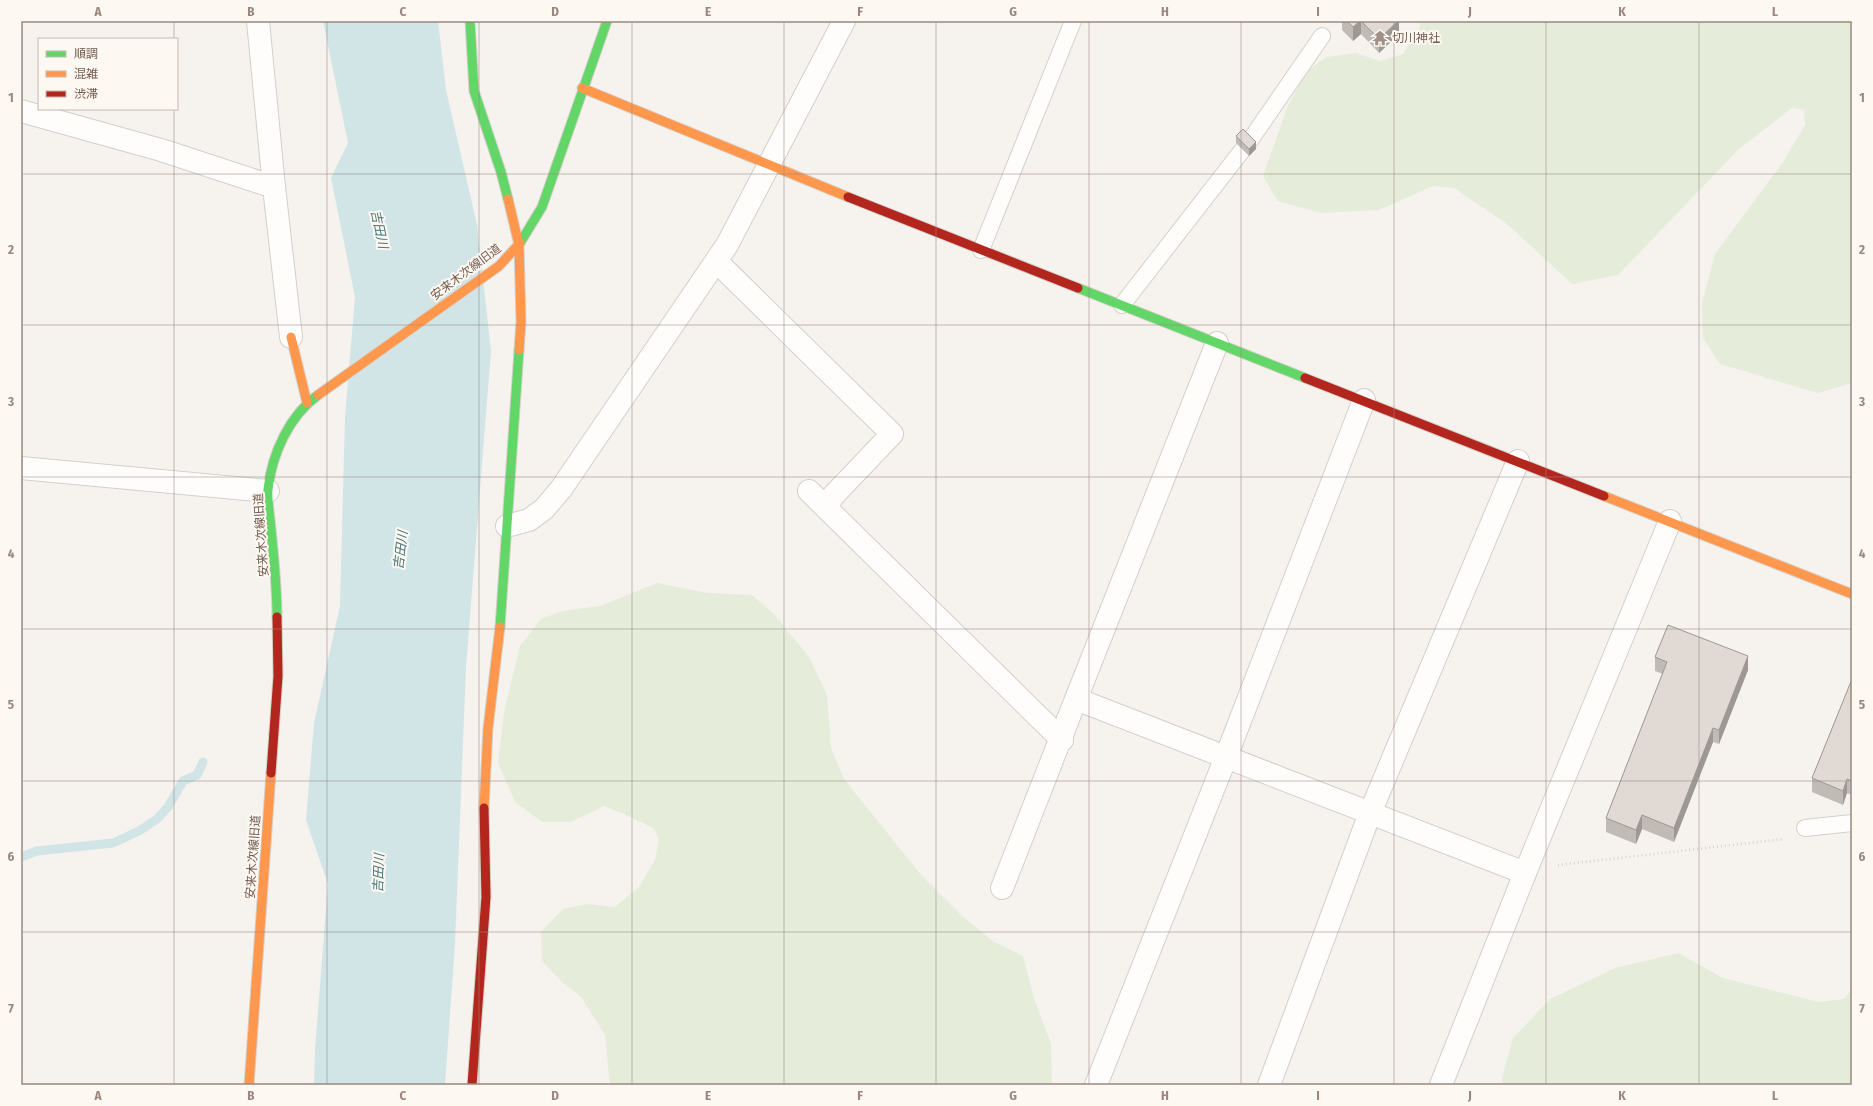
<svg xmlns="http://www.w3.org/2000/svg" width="1873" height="1106" viewBox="0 0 1873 1106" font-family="'Fira Sans Condensed','Noto Sans JP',sans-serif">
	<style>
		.green { fill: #e5ecda }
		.water { fill: #d1e4e6 }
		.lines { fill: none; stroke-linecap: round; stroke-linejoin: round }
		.stream { stroke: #d1e4e6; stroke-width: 9 }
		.lane-casing { stroke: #d4cfc9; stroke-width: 18 }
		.street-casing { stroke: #d4cfc9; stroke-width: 24 }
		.fast-casing { stroke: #d6d0ca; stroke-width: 11 }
		.slow-casing { stroke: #d6d0ca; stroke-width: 11 }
		.jam-casing { stroke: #d6d0ca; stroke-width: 11 }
		.path { stroke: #d7d1cd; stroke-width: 2.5; stroke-dasharray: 1 3; stroke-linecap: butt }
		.lane { stroke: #fefdfc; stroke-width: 16 }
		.street { stroke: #fefdfc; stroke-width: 22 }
		.fast { stroke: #63d668; stroke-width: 9 }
		.slow { stroke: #ff974d; stroke-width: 9 }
		.jam { stroke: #b3261e; stroke-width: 9 }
		.wall { fill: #c1bbb6 }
		.shaded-wall { fill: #9d9894 }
		.building { fill: #e0d9d4; stroke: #9d9894 }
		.grid { fill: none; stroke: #9a887f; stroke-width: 1; stroke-opacity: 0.55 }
		.labels { text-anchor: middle; stroke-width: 4; stroke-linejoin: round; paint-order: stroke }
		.poi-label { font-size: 12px; fill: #735b50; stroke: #fdf8f1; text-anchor: start }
		.street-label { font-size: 12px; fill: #735b50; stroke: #fdf8f1 }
		.water-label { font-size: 13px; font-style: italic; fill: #49767c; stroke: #fdf8f1 }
		.neatline { fill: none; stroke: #9a887f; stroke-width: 1.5 }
		.grid-label { font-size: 13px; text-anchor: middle; font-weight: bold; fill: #9a887f }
	</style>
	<rect width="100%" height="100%" fill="#f6f3ee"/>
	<g class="green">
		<polygon points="1421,21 1852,21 1852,383 1818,393 1720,364 1703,338 1702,303 1715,254 1783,162 1805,125 1804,110 1792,108 1739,149 1618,275 1572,284 1507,224 1454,188 1433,186 1379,210 1321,213 1278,201 1263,176 1287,108 1305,73 1326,57 1356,53 1380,61 1403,54 1419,29"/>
		<polygon points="657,583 707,593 752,595 774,614 809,657 827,695 831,748 844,779 921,875 963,917 994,942 1023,956 1033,995 1051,1044 1052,1085 610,1085 605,1035 581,997 561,981 542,961 541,932 563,909 588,904 615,907 639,887 655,860 659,839 653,828 624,814 604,806 571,822 542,822 515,802 498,763 504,712 520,646 541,619 562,611 600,606"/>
		<polygon points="1678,953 1723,978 1819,1002 1844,999 1852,989 1852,1085 1503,1085 1502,1078 1513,1038 1550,999 1615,968"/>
	</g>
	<polygon class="water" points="323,21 438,21 446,90 477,225 491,351 466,667 455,944 445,1085 314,1085 315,1049 328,884 306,820 314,723 340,606 345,417 355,297 331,178 348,143"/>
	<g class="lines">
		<polyline class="stream" points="21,857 37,851 113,843 139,831 157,819 168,807 183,781 197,775 203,762"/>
		<g class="lane-casing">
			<g id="lane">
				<polyline points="981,250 1073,21"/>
				<polyline points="1122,305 1251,139 1322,36"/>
				<polyline points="1805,828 1852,823"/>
			</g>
		</g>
		<g class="street-casing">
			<g id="street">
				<polyline points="258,21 274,187 291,337"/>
				<polyline points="21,111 161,150 274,187"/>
				<polyline points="717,262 892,434 832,497 827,508"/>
				<polyline points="1217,343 1076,699 1525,873"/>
				<polyline points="21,468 268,491"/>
				<polyline points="809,491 1062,740"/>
				<polyline points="507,526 529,520 544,509 561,489 727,245 844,21"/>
				<polyline points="1002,888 1076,699"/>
				<polyline points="1096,1085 1226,757 1364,400"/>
				<polyline points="1269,1085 1370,813 1518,461"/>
				<polyline points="1441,1085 1525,873 1670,521"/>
			</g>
		</g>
		<g class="fast-casing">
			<g id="fast">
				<polyline points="470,21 474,91 501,172 508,199"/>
				<polyline points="520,243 542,207 607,21"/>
				<polyline points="1078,288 1305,378"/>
				<path d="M277 617C277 588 274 558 271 529 270 516 267 502 268 489 272 454 289 416 318 395"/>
				<polyline points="500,627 519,350"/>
			</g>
		</g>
		<g class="slow-casing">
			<g id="slow">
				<polyline points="582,88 848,197"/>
				<polyline points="508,199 519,245 521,322 519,350"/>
				<polyline points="291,337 307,403"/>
				<polyline points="318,395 499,266 520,243"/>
				<polyline points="1604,496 1852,594"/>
				<polyline points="484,808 488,728 500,627"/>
				<polyline points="249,1085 271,773"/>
			</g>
		</g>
		<g class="jam-casing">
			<g id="jam">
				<polyline points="848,197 1078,288"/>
				<polyline points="1305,378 1604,496"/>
				<polyline points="271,773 278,676 277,617"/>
				<polyline points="472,1085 486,897 484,808"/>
			</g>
		</g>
		<polyline class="path" points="1558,865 1784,839"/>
		<use href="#lane" class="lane"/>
		<use href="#street" class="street"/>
		<use href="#fast" class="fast"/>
		<use href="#slow" class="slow"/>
		<use href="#jam" class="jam"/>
	</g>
	<g class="wall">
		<polygon points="1342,21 1399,21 1399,34 1379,53 1361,34 1353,41 1342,30"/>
		<polygon points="1236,136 1256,149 1249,156 1236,143"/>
		<polygon points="1655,657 1748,670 1719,744 1713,742 1674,842 1642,829 1636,844 1606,832 1606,818 1663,674 1655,671"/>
		<polygon points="1852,679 1852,795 1847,793 1843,805 1812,792 1812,778"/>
	</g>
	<g class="shaded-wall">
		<polygon points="1360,21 1361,21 1361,34 1353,41 1353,27"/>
		<polygon points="1398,21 1399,21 1399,34 1379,53 1379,39"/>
		<polygon points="1256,142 1256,149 1249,156 1249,149"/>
		<polygon points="1748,656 1748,670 1719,744 1719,730"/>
		<polygon points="1713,728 1713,742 1674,842 1674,828"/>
		<polygon points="1847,779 1847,793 1843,805 1843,791"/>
		<polygon points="1642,815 1642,829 1636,844 1636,830"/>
	</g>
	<g class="building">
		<polygon points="1347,21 1360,21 1353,27"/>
		<polygon points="1361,21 1398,21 1379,39"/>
		<polygon points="1243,129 1256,142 1249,149 1236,136"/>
		<polygon points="1668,625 1748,656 1719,730 1713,728 1674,828 1642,815 1636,830 1606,818 1667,662 1655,657"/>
		<polygon points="1852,679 1852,781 1847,779 1843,791 1812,778"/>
	</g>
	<path class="grid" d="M174 21V39M327 21V1085M479 21V1085M632 21V1085M784 21V1085M936 21V1085M1089 21V1085M1241 21V1085M1394 21V1085M1546 21V1085M1699 21V1085M174 109V1085M21 174H1852M21 325H1852M21 477H1852M21 629H1852M21 781H1852M21 932H1852"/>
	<defs>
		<g id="temple-bare" transform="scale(1.2)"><path d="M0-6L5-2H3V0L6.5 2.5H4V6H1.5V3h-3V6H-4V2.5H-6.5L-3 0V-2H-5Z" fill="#a19087" stroke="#fdf8f1" stroke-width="2.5" paint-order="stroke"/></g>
	</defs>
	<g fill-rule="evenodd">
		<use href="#temple-bare" x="1380" y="38"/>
	</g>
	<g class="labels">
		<g class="poi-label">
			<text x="1392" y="42">切川神社</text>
		</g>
		<g class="street-label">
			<text transform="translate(466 272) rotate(-37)" y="4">安来木次線旧道</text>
			<text transform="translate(261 535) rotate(-94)" y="4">安来木次線旧道</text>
			<text transform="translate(253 857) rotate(-86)" y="4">安来木次線旧道</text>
		</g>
		<g class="water-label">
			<text transform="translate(380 229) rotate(78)" y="5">吉田川</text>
			<text transform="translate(400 550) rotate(-83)" y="5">吉田川</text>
			<text transform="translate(378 873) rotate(-88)" y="5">吉田川</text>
		</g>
	</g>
	<rect width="1873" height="1106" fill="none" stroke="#fdf8f1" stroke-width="44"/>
	<rect x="38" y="38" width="140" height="72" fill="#fdf8f1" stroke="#c6b9b1"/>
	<rect x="46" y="51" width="20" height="6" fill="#63d668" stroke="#c6b9b1"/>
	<text x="74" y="58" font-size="12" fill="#735b50">順調</text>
	<rect x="46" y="71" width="20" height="6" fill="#ff974d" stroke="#c6b9b1"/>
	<text x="74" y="78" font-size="12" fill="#735b50">混雑</text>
	<rect x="46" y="91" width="20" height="6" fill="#b3261e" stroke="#c6b9b1"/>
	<text x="74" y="98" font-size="12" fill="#735b50">渋滞</text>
	<rect x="22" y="22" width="1829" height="1062" class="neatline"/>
	<g class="grid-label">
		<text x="98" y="16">A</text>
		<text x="251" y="16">B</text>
		<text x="403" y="16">C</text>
		<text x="555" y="16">D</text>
		<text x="708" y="16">E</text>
		<text x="860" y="16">F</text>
		<text x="1013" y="16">G</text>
		<text x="1165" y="16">H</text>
		<text x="1318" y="16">I</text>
		<text x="1470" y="16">J</text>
		<text x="1622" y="16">K</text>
		<text x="1775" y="16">L</text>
		<text x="11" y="102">1</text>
		<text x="1862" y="102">1</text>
		<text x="11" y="254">2</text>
		<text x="1862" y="254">2</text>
		<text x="11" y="406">3</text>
		<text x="1862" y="406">3</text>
		<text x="11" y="558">4</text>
		<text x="1862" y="558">4</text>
		<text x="11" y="709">5</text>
		<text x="1862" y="709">5</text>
		<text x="11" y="861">6</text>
		<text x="1862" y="861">6</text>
		<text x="11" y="1013">7</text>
		<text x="1862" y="1013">7</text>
		<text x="98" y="1100">A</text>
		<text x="251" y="1100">B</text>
		<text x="403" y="1100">C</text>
		<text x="555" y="1100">D</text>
		<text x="708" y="1100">E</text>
		<text x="860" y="1100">F</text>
		<text x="1013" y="1100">G</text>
		<text x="1165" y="1100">H</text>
		<text x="1318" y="1100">I</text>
		<text x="1470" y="1100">J</text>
		<text x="1622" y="1100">K</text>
		<text x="1775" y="1100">L</text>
	</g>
</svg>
